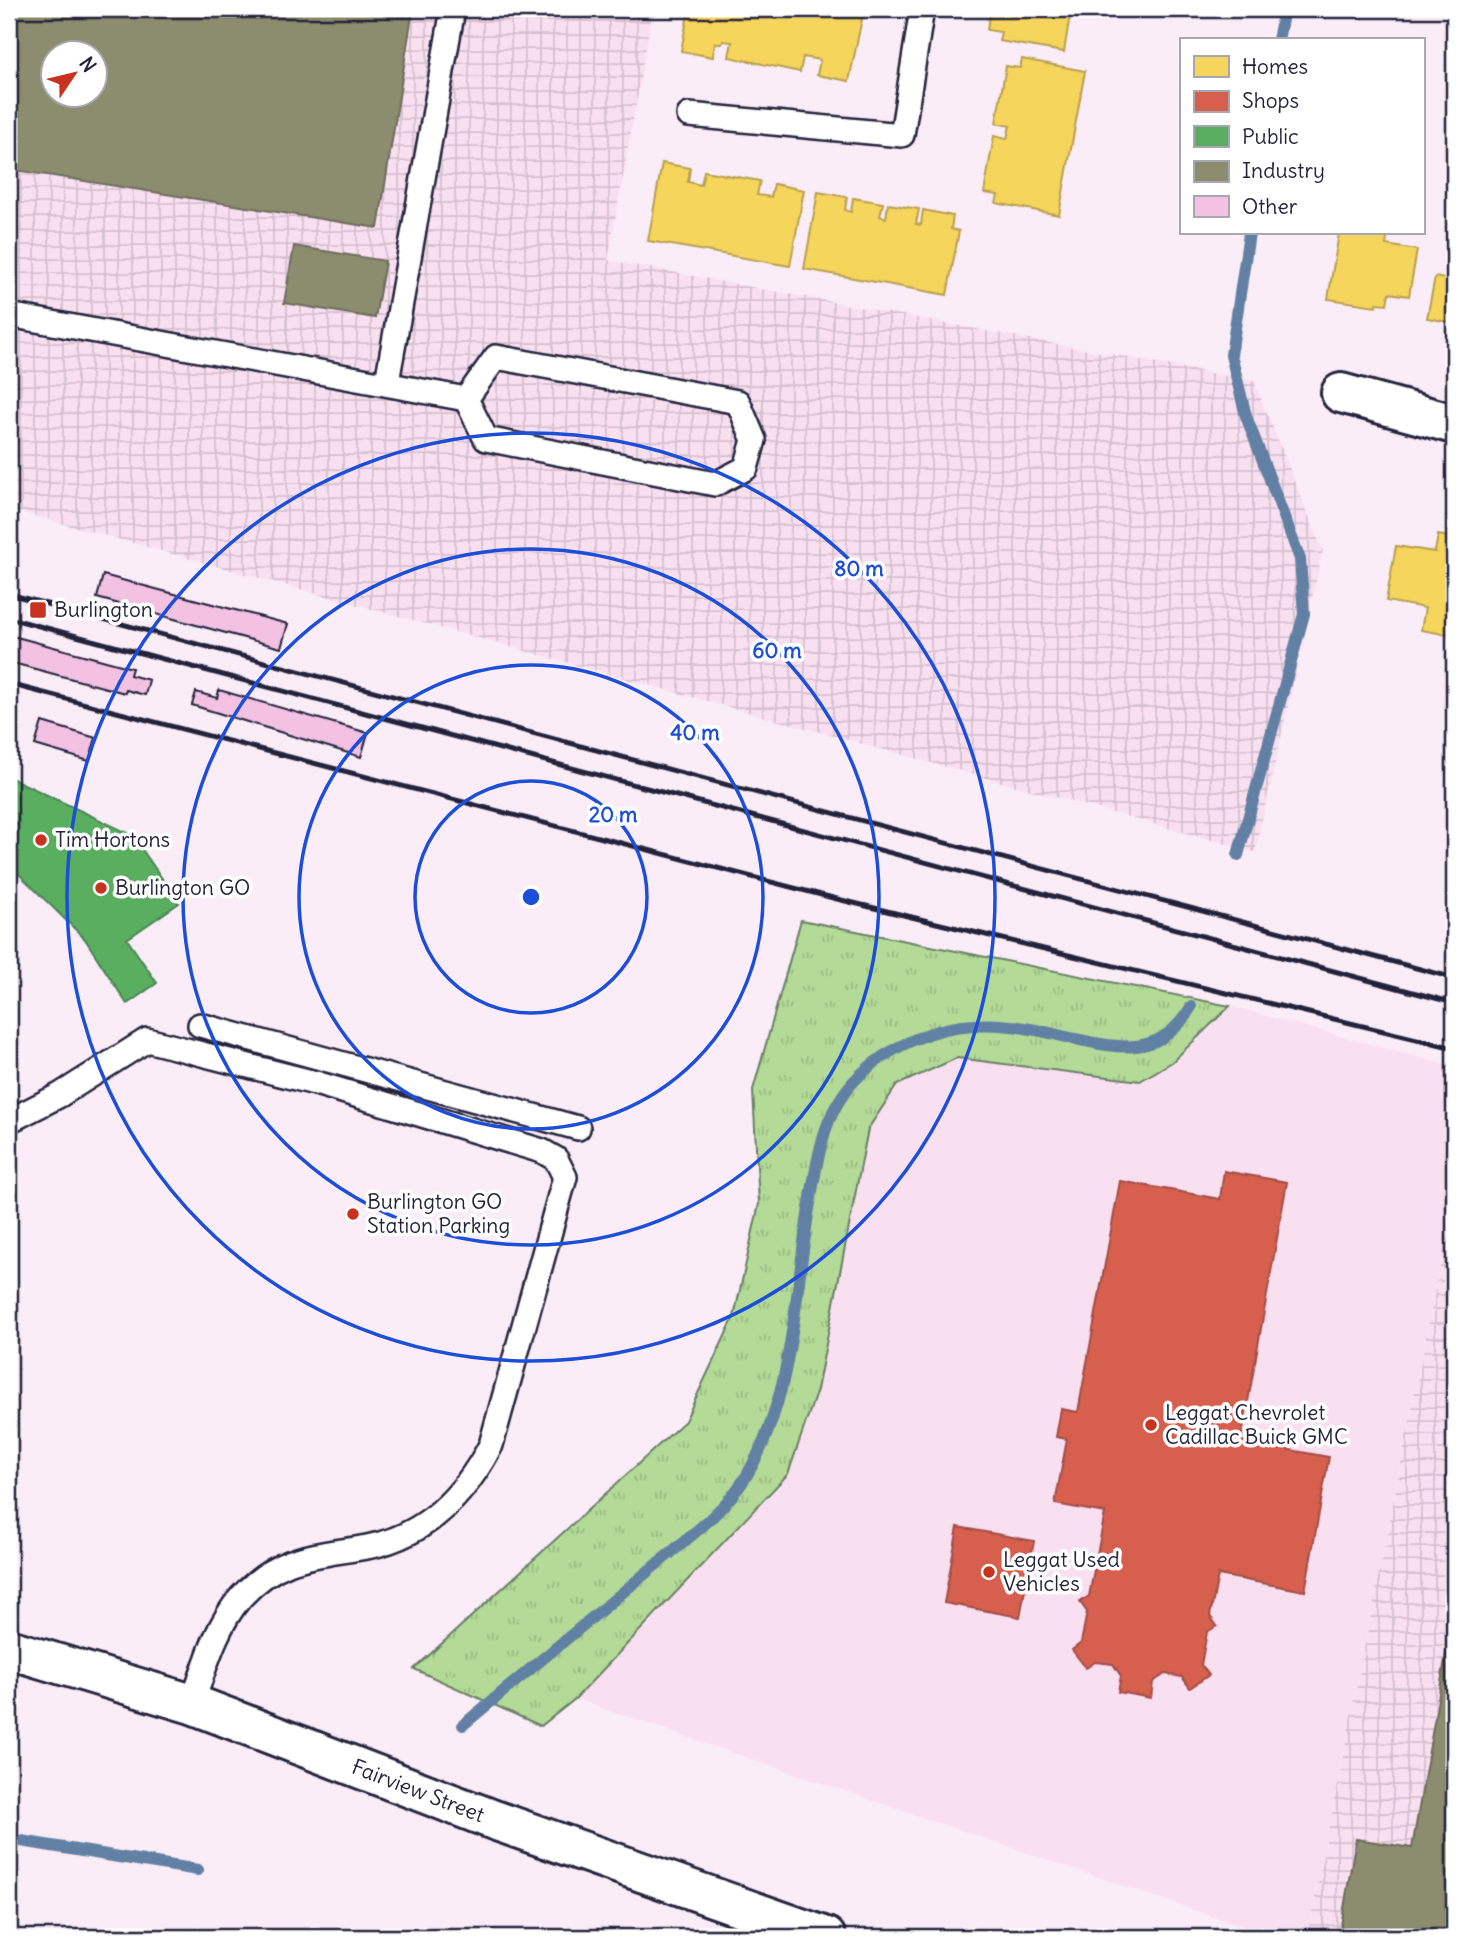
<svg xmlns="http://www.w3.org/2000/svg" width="1463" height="1946" viewBox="0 0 1463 1946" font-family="Delius,sans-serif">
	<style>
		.built { fill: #f9e0f1 }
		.industrial { fill: url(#industrial-grid); fill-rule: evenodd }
		.grass { fill: url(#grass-tufts); stroke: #6a7e68; stroke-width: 2 }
		.homes { fill: #f6d55c; stroke: #b69f52; stroke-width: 2 }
		.shops { fill: #d6604d; stroke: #a04d48; stroke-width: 2 }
		.public { fill: #5aae61; stroke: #498456; stroke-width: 2 }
		.industry { fill: #8c8c6e; stroke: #6c6c5f; stroke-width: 2; fill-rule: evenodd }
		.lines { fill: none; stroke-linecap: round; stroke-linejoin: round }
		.stream { stroke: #6280a3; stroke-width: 12 }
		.building { fill: #f3c2e3; stroke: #22223b; stroke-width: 2 }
		.lane-casing { stroke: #22223b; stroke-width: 28 }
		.street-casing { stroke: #22223b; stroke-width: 44 }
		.secondary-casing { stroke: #22223b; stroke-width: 44 }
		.lane { stroke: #fff; stroke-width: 23 }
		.street { stroke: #fff; stroke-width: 38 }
		.secondary { stroke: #fff; stroke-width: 38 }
		.rail { stroke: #22223b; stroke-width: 5 }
		.ring { fill: none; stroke: #1d4ed8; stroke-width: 3.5 }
		.poi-dot { fill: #c8321e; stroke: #fff; stroke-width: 2.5 }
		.labels { text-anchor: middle; stroke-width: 7; stroke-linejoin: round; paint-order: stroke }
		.poi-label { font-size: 21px; fill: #22223b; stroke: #fff; text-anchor: start }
		.street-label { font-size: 21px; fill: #22223b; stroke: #fff }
		.centre { fill: #1d4ed8; stroke: #fff; stroke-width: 3.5 }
		.ring-label { font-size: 21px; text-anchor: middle; font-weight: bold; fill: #1d4ed8; stroke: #fff; stroke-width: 7; stroke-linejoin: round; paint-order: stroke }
	</style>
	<defs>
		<pattern id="industrial-grid" width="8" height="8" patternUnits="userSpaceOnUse" patternTransform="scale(1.75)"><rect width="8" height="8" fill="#f9e0f1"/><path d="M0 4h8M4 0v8" fill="none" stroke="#d5c0d0"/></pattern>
		<pattern id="grass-tufts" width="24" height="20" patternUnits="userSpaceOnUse" patternTransform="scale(1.75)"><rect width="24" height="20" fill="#b3da96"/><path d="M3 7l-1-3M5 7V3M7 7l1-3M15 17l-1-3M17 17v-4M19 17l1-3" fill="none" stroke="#9abb82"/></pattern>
	</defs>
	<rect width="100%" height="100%" fill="#fbedf7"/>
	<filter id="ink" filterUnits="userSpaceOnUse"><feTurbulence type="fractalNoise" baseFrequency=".0143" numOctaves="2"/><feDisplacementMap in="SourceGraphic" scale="14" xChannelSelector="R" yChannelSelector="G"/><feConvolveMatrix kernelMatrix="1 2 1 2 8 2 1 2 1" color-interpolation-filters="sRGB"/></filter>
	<g filter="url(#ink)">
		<polygon class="built" points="1230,1006 1454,1067 1454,1196 1307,1937 1273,1937 575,1699 788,1474 817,1390 868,1129 897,1085 957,1058 1140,1081 1172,1062"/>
		<g class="industrial">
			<path d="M9 9H653L608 260 1254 381 1323 551 1255 852 9 509ZM52 52H94V94H52Z"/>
			<polygon points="1454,1196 1454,1937 1307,1937"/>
		</g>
		<polygon class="grass" points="801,920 1230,1006 1172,1062 1140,1081 957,1058 897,1085 868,1129 817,1390 788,1474 575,1699 541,1726 414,1669 685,1421 734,1317 759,1204 753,1090"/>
		<g class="homes">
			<polygon points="689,9 864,9 849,81 817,75 820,60 803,57 800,72 729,57 732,42 723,41 722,44 715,43 713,57 681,51"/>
			<polygon points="990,9 1071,9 1064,52 999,41 1001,32 987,30"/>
			<polygon points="1022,59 1085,71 1059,215 996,203 998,195 984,193 994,136 1007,139 1010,126 996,123 1006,66 1020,68"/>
			<polygon points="662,163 690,168 688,182 701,185 704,171 760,181 757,195 771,197 774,184 804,190 790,266 648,241"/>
			<polygon points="818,192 847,197 845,210 851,212 853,198 883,203 880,216 886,218 888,204 919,209 916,224 921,225 923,210 953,216 951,229 959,231 947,295 804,269"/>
			<polygon points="1339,233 1388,233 1386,245 1417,250 1409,296 1389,293 1387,304 1377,303 1376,306 1328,299"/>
			<polygon points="1435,277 1454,281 1454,323 1427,318"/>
			<polygon points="1438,535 1454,538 1454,636 1421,630 1425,608 1386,601 1396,546 1435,552"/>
		</g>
		<g class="shops">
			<polygon points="1224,1171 1287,1182 1241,1441 1329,1457 1305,1591 1218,1575 1210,1616 1217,1626 1207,1632 1201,1665 1209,1675 1190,1688 1182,1677 1165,1674 1153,1682 1151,1698 1118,1692 1121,1676 1113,1664 1095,1662 1086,1668 1072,1650 1081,1643 1087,1612 1080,1602 1089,1596 1105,1513 1055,1504 1067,1439 1056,1437 1061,1409 1078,1412 1120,1181 1220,1199"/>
			<polygon points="958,1527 1034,1541 1020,1617 944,1603"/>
		</g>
		<polygon class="public" points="9,777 132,835 179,903 127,939 157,983 127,1004 85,939 19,874 9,868"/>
		<g class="industry">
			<path d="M9 9H413L378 228 9 169ZM52 52H94V94H52Z"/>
			<polygon points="294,246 385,261 375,318 284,303"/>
			<polygon points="1454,1235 1454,1291 1445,1289"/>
			<polygon points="1454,1608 1454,1937 1339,1937 1356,1839 1412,1848"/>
		</g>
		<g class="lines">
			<g class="stream">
				<polyline points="1278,40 1284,9"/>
				<polyline points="1238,855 1304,614 1300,559 1246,416 1231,355 1249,233"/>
				<path d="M463 1725C526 1673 589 1621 652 1568 684 1541 725 1512 747 1475 795 1394 794 1292 810 1203 818 1156 823 1110 860 1075 889 1047 935 1026 975 1025 1003 1023 1035 1029 1062 1036 1113 1047 1159 1062 1191 1007"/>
				<polyline points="9,1839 198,1870"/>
			</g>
		</g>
		<g class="building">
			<polygon points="103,575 288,624 281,648 97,598"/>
			<polygon points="9,635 132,668 130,675 149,680 145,695 126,690 125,693 9,662"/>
			<polygon points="219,690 368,733 361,757 192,705 196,692 217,698"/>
			<polygon points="42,722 96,738 89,761 35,745"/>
		</g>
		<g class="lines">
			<g class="lane-casing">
				<g id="lane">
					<polyline points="689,115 902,135 922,9"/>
					<polyline points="9,315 466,399"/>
					<polygon points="496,357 738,402 754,440 746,468 715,484 486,439 466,399"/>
					<polyline points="387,382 453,9"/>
					<polyline points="200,1025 578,1128"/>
					<path d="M9 1121 60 1095 147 1040 319 1084 542 1151 556 1159 565 1177 491 1445C464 1496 426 1536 367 1547 316 1556 280 1554 241 1597 215 1627 205 1667 192 1704"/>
				</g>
			</g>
			<g class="street-casing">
				<polyline id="street" points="1341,393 1454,424"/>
			</g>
			<g class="secondary-casing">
				<polyline id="secondary" points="9,1649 192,1704 494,1820 826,1937"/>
			</g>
			<use href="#lane" class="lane"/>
			<use href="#street" class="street"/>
			<use href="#secondary" class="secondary"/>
			<g class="rail">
				<polyline points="9,594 1454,978"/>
				<polyline points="9,618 1454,1003"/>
				<polyline points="9,684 833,898 1454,1048"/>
			</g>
		</g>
	</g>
	<g class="ring">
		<circle cx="531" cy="897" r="116"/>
		<circle cx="531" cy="897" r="232"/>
		<circle cx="531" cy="897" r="348"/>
		<circle cx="531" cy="897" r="464"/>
	</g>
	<g class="poi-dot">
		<rect x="29" y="601" width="18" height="18" rx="3.5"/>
		<circle cx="41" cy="840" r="7"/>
		<circle cx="101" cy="888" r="7"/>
		<circle cx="353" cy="1214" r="7"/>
		<circle cx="1151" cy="1425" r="7"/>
		<circle cx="989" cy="1572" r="7"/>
	</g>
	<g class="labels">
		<g class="poi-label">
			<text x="54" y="617">Burlington</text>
			<text x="55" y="847">Tim Hortons</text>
			<text x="115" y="895">Burlington GO</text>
			<text x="367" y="1209">Burlington GO<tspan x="367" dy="24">Station Parking</tspan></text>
			<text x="1165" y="1420">Leggat Chevrolet<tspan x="1165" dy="24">Cadillac Buick GMC</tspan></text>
			<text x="1003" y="1567">Leggat Used<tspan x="1003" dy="24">Vehicles</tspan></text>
		</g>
		<g class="street-label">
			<text transform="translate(418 1791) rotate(21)" y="7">Fairview Street</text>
		</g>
	</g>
	<circle cx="531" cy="897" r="10" class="centre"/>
	<g class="ring-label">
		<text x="859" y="576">80 m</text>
		<text x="777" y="658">60 m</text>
		<text x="695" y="740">40 m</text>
		<text x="613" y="822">20 m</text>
	</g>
	<rect width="1463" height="1946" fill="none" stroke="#fff" stroke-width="35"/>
	<rect x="18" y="18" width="1428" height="1911" fill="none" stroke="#22223b" stroke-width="2.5" filter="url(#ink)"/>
	<rect x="1180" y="38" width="245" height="196" fill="#ffffff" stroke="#a7a7b1" stroke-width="2"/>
	<rect x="1194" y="56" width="35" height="21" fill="#f6d55c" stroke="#a7a7b1" stroke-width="2"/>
	<text x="1242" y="74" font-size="21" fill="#22223b">Homes</text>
	<rect x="1194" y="91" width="35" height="21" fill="#d6604d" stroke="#a7a7b1" stroke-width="2"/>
	<text x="1242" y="108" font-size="21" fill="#22223b">Shops</text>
	<rect x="1194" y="126" width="35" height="21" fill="#5aae61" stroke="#a7a7b1" stroke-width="2"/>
	<text x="1242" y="144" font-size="21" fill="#22223b">Public</text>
	<rect x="1194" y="161" width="35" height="21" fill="#8c8c6e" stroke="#a7a7b1" stroke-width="2"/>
	<text x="1242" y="178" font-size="21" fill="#22223b">Industry</text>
	<rect x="1194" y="196" width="35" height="21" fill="#f3c2e3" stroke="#a7a7b1" stroke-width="2"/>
	<text x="1242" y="214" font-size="21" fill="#22223b">Other</text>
	<g transform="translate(74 74) rotate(55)"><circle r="33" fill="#ffffff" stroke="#a7a7b1" stroke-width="2"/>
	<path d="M0-5L12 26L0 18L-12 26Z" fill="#c8321e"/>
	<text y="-10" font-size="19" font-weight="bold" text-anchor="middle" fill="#22223b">N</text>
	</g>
</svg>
